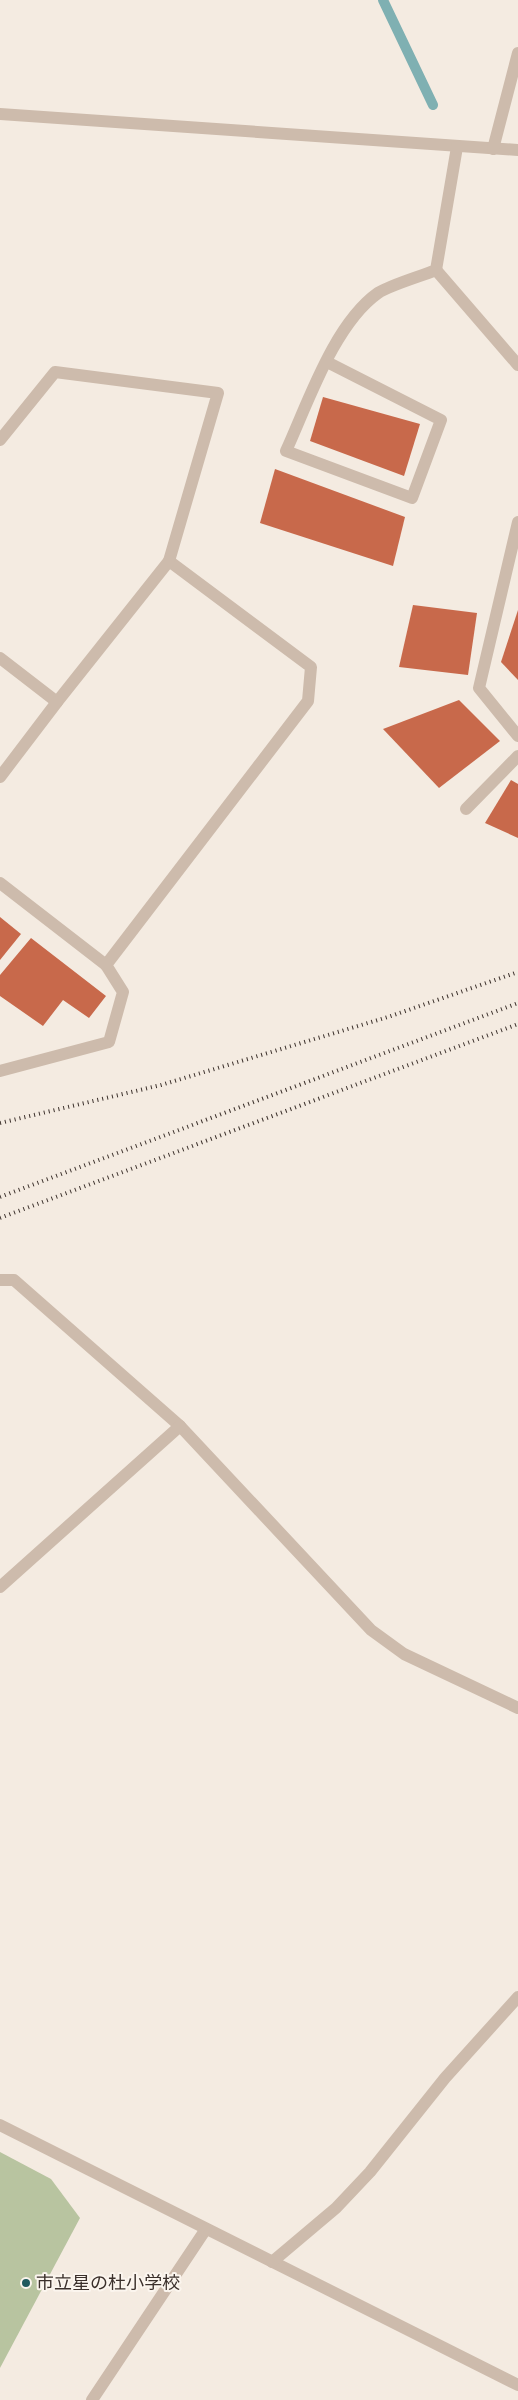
<svg xmlns="http://www.w3.org/2000/svg" width="518" height="2400" viewBox="0 0 518 2400" font-family="Ubuntu,'Noto Sans JP',sans-serif">
	<style>
		.green { fill: #b8c4a0 }
		.lines { fill: none; stroke-linecap: round; stroke-linejoin: round }
		.stream { stroke: #7fb0b2; stroke-width: 10 }
		.building { fill: #c8694b }
		.minor { stroke: #cdbbac; stroke-width: 12 }
		.rail { stroke: #3b302b; stroke-width: 4; stroke-dasharray: 1 4; stroke-linecap: butt }
		.poi-dot { fill: #1f5a5e; stroke: #fbf5ee; stroke-width: 2 }
		.labels { text-anchor: middle; stroke-width: 4; stroke-linejoin: round; paint-order: stroke }
		.poi-label { font-size: 18px; fill: #3b302b; stroke: #fbf5ee; text-anchor: start }
	</style>
	<rect width="100%" height="100%" fill="#f4ebe1"/>
	<polygon class="green" points="0,2152 51,2179 80,2218 0,2368"/>
	<g class="lines">
		<polyline class="stream" points="383,0 433,105"/>
	</g>
	<g class="building">
		<polygon points="323,397 420,424 404,476 310,441"/>
		<polygon points="275,469 405,517 393,566 260,523"/>
		<polygon points="413,605 477,613 468,675 399,667"/>
		<polygon points="518,610 518,680 501,662"/>
		<polygon points="459,700 500,741 439,788 383,729"/>
		<polygon points="511,780 518,784 518,838 485,823"/>
		<polygon points="0,917 21,934 0,960"/>
		<polygon points="31,938 106,996 89,1018 63,1000 43,1026 0,996 0,975"/>
	</g>
	<g class="lines">
		<g class="minor">
			<polyline points="0,114 518,150"/>
			<polyline points="493,149 518,53"/>
			<polyline points="436,270 518,365"/>
			<path d="M327 362 441 420 412 498 286 451C308 403 334 324 378 293 393 284 419 277 436 270L457 147"/>
			<polyline points="0,440 55,372 218,393 169,561 311,667 308,701 106,965 123,992 109,1042 0,1071"/>
			<polyline points="518,522 479,688 518,736"/>
			<polyline points="0,658 57,702 169,561"/>
			<polyline points="0,777 57,702"/>
			<polyline points="466,809 518,756"/>
			<polyline points="0,883 106,965"/>
			<polyline points="0,1280 14,1280 180,1426 371,1630 404,1654 518,1708"/>
			<polyline points="0,1587 180,1426"/>
			<polyline points="0,2125 518,2385"/>
			<polyline points="272,2262 336,2208 370,2172 445,2078 518,1997"/>
			<polyline points="92,2400 206,2229"/>
		</g>
		<g class="rail">
			<polyline points="0,1123 161,1085 388,1017 518,972"/>
			<polyline points="0,1197 518,1003"/>
			<polyline points="0,1218 518,1024"/>
		</g>
	</g>
	<circle class="poi-dot" cx="26" cy="2283" r="5"/>
	<g class="labels">
		<g class="poi-label">
			<text x="36" y="2289">市立星の杜小学校</text>
		</g>
	</g>
</svg>
